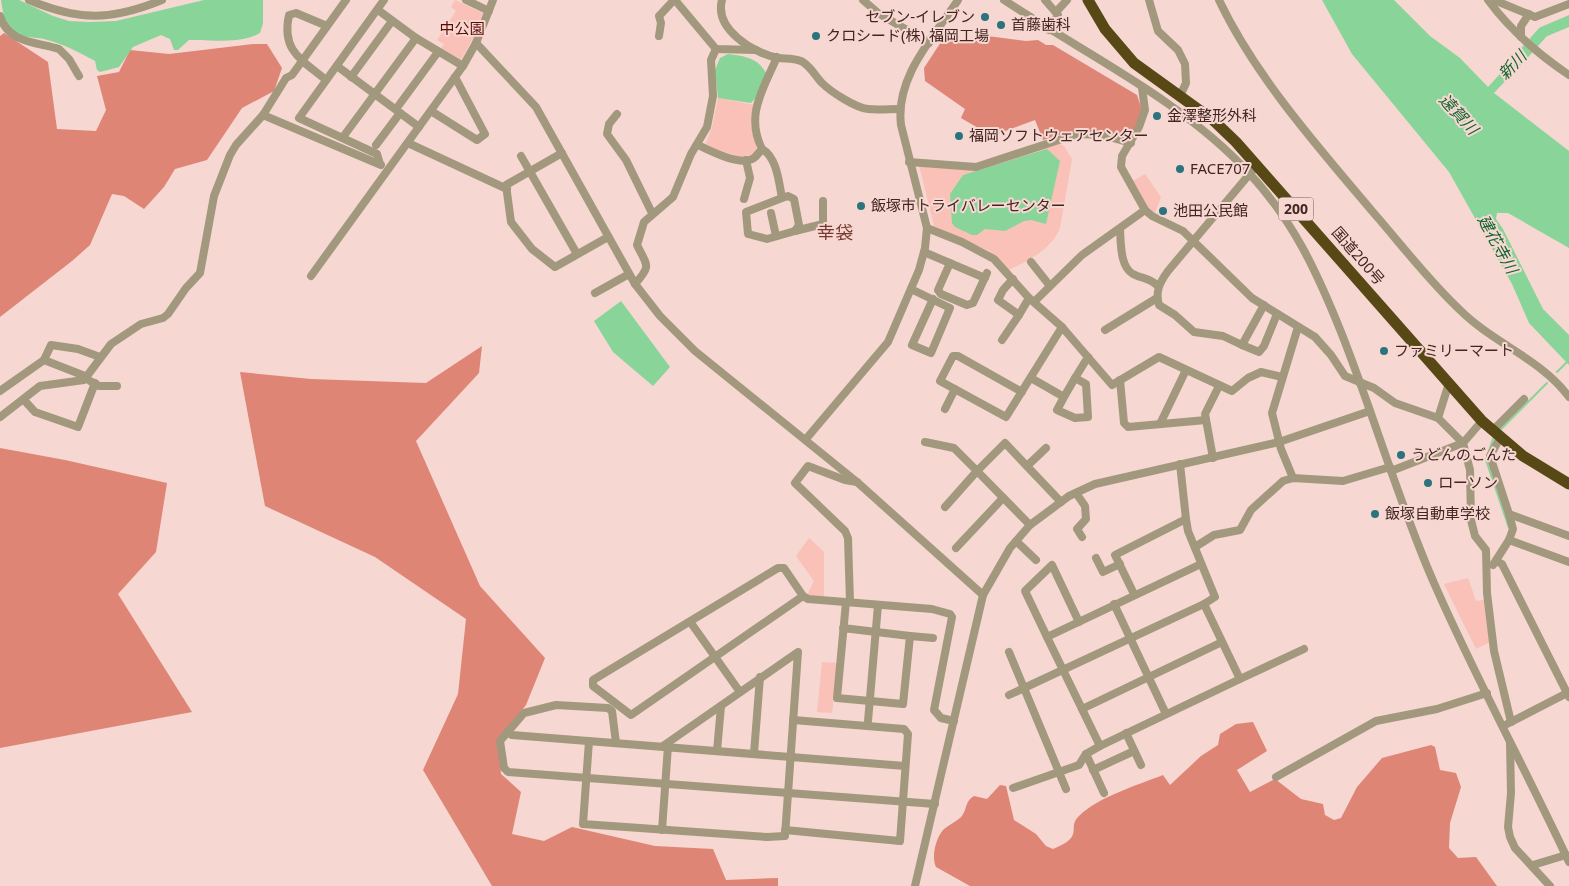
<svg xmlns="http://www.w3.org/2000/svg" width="1569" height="886" viewBox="0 0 1569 886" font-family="'Noto Sans','Noto Sans JP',sans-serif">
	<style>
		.green { fill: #f9c1b7 }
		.forest { fill: #de8576 }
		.water { fill: #89d599 }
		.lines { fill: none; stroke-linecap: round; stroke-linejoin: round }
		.stream { stroke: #89d599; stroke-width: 2 }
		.river { stroke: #89d599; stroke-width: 11 }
		.minor { stroke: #a2987d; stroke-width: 8 }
		.highway { stroke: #584816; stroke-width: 11 }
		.poi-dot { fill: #2b737e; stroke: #f6d7d1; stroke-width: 2 }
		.labels { text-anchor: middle; stroke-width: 4; stroke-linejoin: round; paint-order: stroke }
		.shield { fill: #f6d7d1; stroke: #795b56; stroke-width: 1 }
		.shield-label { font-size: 14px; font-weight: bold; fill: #432622 }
		.poi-label { font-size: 15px; fill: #432622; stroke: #f6d7d1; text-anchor: start }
		.park-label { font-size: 15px; fill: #5c0b05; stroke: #f6d7d1 }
		.street-label { font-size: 15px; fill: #432622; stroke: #f6d7d1 }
		.water-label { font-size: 16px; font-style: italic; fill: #11652f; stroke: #f6d7d1 }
		.quarter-label { font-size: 18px; fill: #773a30; stroke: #f6d7d1 }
	</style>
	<rect width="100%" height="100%" fill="#f6d7d1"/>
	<g class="green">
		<polygon points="455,0 485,14 479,28 460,61 440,51 444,44 437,40 456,11 451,7"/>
		<path d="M718 98 755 105C743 129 761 142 755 154L740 157 705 146 712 127Z"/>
		<path d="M1058 143 1064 146 1072 159 1060 228C1051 250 1029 260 1009 270L989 251 934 226 919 165 975 170Z"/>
		<polygon points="1145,174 1161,197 1155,213 1147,207 1133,181"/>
		<polygon points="809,538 824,552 824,597 807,595 814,581 796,556"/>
		<polygon points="1468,578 1476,601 1485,600 1490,642 1476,649 1444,584"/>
		<polygon points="822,662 838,663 832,713 817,712"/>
	</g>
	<g class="forest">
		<polygon points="4,33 48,62 57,129 96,131 106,110 97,76 119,72 130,50 169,54 253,44 267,44 282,68 274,91 242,108 207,160 175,169 164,187 144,209 124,196 112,194 90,245 72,261 0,317 0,36"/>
		<polygon points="980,35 1026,41 1038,40 1046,45 1053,45 1137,95 1142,110 1138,124 1129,139 1090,131 1072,131 1043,140 1035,120 992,136 961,118 965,109 925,81 924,68 941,42 967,40"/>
		<polygon points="482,346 479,373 416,441 480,586 545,658 526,705 498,740 501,774 521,792 512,834 544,841 572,827 655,846 713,849 726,880 778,878 778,886 492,886 423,770 458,694 466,619 375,557 265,506 240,372 311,379 426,383"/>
		<polygon points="0,448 65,460 167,483 156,552 118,594 192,712 0,748"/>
		<path d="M1253 722 1267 751 1237 770 1250 792 1275 779 1301 799 1323 804 1325 815 1334 820 1341 818 1357 787 1382 758 1431 745 1435 747 1440 770 1456 773 1461 787 1450 823 1449 848 1458 858 1476 857 1497 886H970L936 867C931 857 936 838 943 830 948 825 958 821 962 816 967 809 965 801 974 796L987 799 1000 785 1006 786 1014 820 1036 834 1046 846 1053 849C1086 836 1066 828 1079 816 1098 797 1138 785 1163 775L1170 785 1201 756 1218 745 1220 734 1236 724Z"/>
	</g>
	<g class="water">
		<path d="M1 0H19L53 16 69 21 90 22 116 21 204 0H263V23L260 33C239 45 212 39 189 40L178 50H174L170 39 161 35 133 47 119 67 100 72 97 70 95 61C79 52 63 44 44 39 35 37 22 38 14 32 4 24 3 12 1 0Z"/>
		<polygon points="1322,0 1394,0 1430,36 1460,58 1488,87 1518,54 1525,60 1494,93 1569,151 1569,248 1508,213 1497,213 1496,219 1503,229 1543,309 1569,335 1569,365 1529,323 1512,284 1449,172 1352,54"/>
		<polygon points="1569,15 1569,24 1554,32 1552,29 1539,39 1535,35"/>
		<path d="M728 54C745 56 759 58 767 75L757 97 751 103 718 98 715 70 720 58Z"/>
		<polygon points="1047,149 1060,161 1046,224 1031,220 1024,221 1005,231 985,229 977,235 972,235 955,227 952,223 950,194 963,175"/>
		<polygon points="621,301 670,367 653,386 613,352 594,321"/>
	</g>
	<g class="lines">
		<g class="stream">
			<polyline points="1557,372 1569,360"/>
			<polyline points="1499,431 1547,383"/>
			<polyline points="1494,436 1486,460 1509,528"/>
		</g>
		<polyline class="river" points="1511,68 1543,32 1569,21"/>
		<g class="minor">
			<path d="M29 0C79 21 110 21 162 0"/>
			<polyline points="466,0 489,11"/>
			<polyline points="675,0 716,49 756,50"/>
			<path d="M722 0C714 29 753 53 778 58 785 59 793 58 801 61 810 65 815 76 822 83 831 92 856 108 868 109 878 110 889 109 899 109"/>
			<polyline points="863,0 878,13 929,43"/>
			<path d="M1004 0C1085 54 1183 101 1248 172 1293 220 1317 272 1341 332 1374 415 1398 501 1434 583 1475 677 1525 768 1569 862"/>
			<polyline points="1045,0 1058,15 1049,30"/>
			<polyline points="1149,0 1158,31 1178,50 1185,64 1186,83 1180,96"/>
			<path d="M1219 0C1255 76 1318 147 1372 211 1401 244 1428 280 1460 310 1493 343 1541 359 1569 397"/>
			<path d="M1488 0C1510 30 1538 54 1569 75"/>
			<polyline points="1494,0 1535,17 1569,4"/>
			<polyline points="378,10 416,38 463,66"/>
			<polyline points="1056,12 1067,0"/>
			<path d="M0 16C8 43 36 42 59 49L69 59 79 76"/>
			<polyline points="659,36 661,23 659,16 674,0"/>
			<polyline points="1521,37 1521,26 1529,14"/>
			<polyline points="476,43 536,107 635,284 660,316 695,351 857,482 983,595"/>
			<path d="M777 57C763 90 745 115 762 149 777 157 779 183 782 198L788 196 794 199 799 225 795 231 767 239 748 234 746 212 782 198"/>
			<polyline points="337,66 419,127"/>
			<polyline points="351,77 392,21"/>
			<path d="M326 80C302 60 281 51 289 15L296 13 327 26"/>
			<polyline points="1142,88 1145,110 1139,127 1122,156 1121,167 1145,210 1152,216 1183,231 1252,298 1315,337 1331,355 1345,376 1374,388 1395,403 1438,418 1463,443 1470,470 1471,520 1475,536 1486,550 1487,593 1494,651 1511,722"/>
			<polyline points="399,105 438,52"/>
			<polyline points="431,111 477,140 485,134 455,77"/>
			<polyline points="617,114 609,124 607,134 626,160 652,213"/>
			<polyline points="263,115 381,165"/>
			<polyline points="343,137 416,38"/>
			<polyline points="408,143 507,189"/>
			<polyline points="376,145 400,113"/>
			<path d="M698 145C710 151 741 167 754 158 757 156 759 152 762 149"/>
			<polyline points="562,153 506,185 511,222 532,249 555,267 608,237"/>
			<polyline points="521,156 577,254"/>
			<polyline points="909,162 976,167 1077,134 1102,135 1131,143"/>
			<polyline points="380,164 377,154 299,118 384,0"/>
			<path d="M1253 170 1168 271C1160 282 1155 291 1159 305L1175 315 1194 332 1223 336 1242 345 1264 305"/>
			<polyline points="744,199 750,178 746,160"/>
			<polyline points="771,213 776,236"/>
			<polyline points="927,228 962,242 994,259 1029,298 1062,327 1112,385 1159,357 1232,391 1248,378 1261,372 1282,377"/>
			<path d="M1120 230C1121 243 1120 267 1133 274 1144 280 1147 276 1158 286"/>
			<polyline points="795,231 823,224 823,201"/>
			<polyline points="924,252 985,278"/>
			<polyline points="1031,262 1050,286"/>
			<polyline points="950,263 938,290 941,294 967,305 973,303 987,273"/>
			<polyline points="311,276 463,66 476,43 493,0"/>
			<polyline points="1013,279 1003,290 998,300 1019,315 1029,298"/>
			<path d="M635 284C652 265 647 266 637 245L644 222 673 197 691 154 707 127 713 96 711 60 716 49"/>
			<polyline points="911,289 950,308 931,353 912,345 933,299"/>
			<polyline points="595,293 629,274"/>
			<polyline points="1035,301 1082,255 1145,210"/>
			<polyline points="1105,330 1157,298"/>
			<polyline points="1002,340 1019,315"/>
			<polyline points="1242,345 1259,352 1264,346 1277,314"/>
			<polyline points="85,376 44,360 51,345 78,349 100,357"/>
			<polyline points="1031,378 1064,397 1057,410 1075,418 1088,417 1086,384 1075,378 1064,397"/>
			<polyline points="1075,378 1088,357"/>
			<polyline points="1120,380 1124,423 1128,427 1206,420"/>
			<polyline points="90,381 99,386 117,386"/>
			<polyline points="0,391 44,360"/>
			<polyline points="1022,392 958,356 953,356 940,381 1006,417 1062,327"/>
			<polyline points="24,400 35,412 78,427 95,383"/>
			<polyline points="945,409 955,389"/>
			<polyline points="0,417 40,386 84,380 111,344 141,324 163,318 168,314 186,288 200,273 214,196 230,155 236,145 263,115 286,78 292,75 346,0"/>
			<polyline points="1438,418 1449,383"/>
			<polyline points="1160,424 1186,370"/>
			<polyline points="1492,431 1524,399"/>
			<polyline points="1500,438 1490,456 1509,514 1569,536"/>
			<path d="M806 439 888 342 919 270 925 248 927 228 901 125C895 77 933 38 958 0"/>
			<polyline points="925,442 954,448 977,471 945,507"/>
			<polyline points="1213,458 1205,414 1219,386"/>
			<polyline points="1180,464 1186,519"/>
			<polyline points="1027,466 1046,448"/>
			<polyline points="1391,471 1463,443 1482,421"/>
			<polyline points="1293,478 1281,449 1272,413 1298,327"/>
			<polyline points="1076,493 1085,506 1086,519 1077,529 1082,537"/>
			<polyline points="1509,514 1513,529 1509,540"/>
			<polyline points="1030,525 977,471 1005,443 1061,502"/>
			<polyline points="1016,541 1036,560"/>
			<polyline points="1195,547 1214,535 1240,530 1251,510 1283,481 1293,478 1343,481 1390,467"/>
			<polyline points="956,548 1003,498"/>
			<polyline points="1096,558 1103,572 1120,564"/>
			<polyline points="1496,561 1502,564 1569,697"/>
			<polyline points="1201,564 1047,637 1100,746 1240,679 1204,604"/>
			<polyline points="1493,565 1509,540 1569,562"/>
			<polyline points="803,596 631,715 593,686 593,680 778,568 784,568 803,596 808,599 932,609 950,614 952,617 934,710 941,718 954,721"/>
			<polyline points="850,602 848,538 845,531 795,483 808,466 845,480 857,482"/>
			<polyline points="1114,604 1166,714"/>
			<polyline points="691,623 740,692"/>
			<polyline points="843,628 910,636 903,704 837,698 846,602"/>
			<polyline points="910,636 933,638"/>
			<polyline points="1047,637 1025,591 1052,565 1079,622"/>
			<polyline points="1009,652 1066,789"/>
			<polyline points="1240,679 1304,649"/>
			<polyline points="1009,695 1204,604 1215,597 1188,531 1186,519 1115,555 1134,594"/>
			<polyline points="1082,709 1222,642"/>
			<polyline points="868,721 878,605"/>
			<polyline points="1507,724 1569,692"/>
			<polyline points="507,732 512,735 905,766"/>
			<polyline points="1126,733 1141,765"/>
			<polyline points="589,741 583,824 767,837 785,836 798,652 663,746"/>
			<polyline points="616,743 612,711 608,708 556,705 524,713 500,741 504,768 508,772 935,804"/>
			<polyline points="1510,743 1511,793 1508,827 1510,837 1515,848 1550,886"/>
			<polyline points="717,751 721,706"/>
			<polyline points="754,753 760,677"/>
			<polyline points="1086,754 1104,793"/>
			<polyline points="1093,770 1134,751"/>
			<polyline points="1276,777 1376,721 1437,709 1487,693"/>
			<polyline points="1013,788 1079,765 1086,754 1100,746"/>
			<polyline points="662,830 668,746"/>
			<polyline points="785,830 900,841 908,734 904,729 793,720"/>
			<polyline points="1533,865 1566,855"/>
			<polyline points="915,886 983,595 1010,548 1030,525 1069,496 1095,484 1279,442 1370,411"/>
		</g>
		<polyline class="highway" points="1088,0 1105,29 1134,63 1213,120 1236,142 1482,421 1523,456 1569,484"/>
	</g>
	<g class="poi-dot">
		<circle cx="985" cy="17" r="5"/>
		<circle cx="1001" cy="25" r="5"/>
		<circle cx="816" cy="36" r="5"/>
		<circle cx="1157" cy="116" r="5"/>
		<circle cx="959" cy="136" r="5"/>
		<circle cx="1180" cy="169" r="5"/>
		<circle cx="861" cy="206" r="5"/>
		<circle cx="1163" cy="211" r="5"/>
		<circle cx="1384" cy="351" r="5"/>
		<circle cx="1401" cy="455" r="5"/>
		<circle cx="1428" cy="483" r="5"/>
		<circle cx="1375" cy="514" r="5"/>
	</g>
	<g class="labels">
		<rect class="shield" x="1278.5" y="197.5" width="35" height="23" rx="4"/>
		<g class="shield-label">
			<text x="1296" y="214">200</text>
		</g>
		<g class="poi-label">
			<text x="975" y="22" text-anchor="end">セブン-イレブン</text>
			<text x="1011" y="30">首藤歯科</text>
			<text x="826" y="41">クロシード(株) 福岡工場</text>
			<text x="1167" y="121">金澤整形外科</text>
			<text x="969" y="141">福岡ソフトウェアセンター</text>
			<text x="1190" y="174">FACE707</text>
			<text x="871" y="211">飯塚市トライバレーセンター</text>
			<text x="1173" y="216">池田公民館</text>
			<text x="1394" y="356">ファミリーマート</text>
			<text x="1411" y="460">うどんのごんた</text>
			<text x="1438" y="488">ローソン</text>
			<text x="1385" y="519">飯塚自動車学校</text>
		</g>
		<g class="park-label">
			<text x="462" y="34">中公園</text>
		</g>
		<g class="street-label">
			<text transform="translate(1358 256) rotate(49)" y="5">国道200号</text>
		</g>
		<g class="water-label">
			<text transform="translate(1512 65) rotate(-47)" y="6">新川</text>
			<text transform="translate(1459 114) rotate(47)" y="6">遠賀川</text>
			<text transform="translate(1498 244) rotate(61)" y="6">建花寺川</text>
		</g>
		<g class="quarter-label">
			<text x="835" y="239">幸袋</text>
		</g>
	</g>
</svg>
